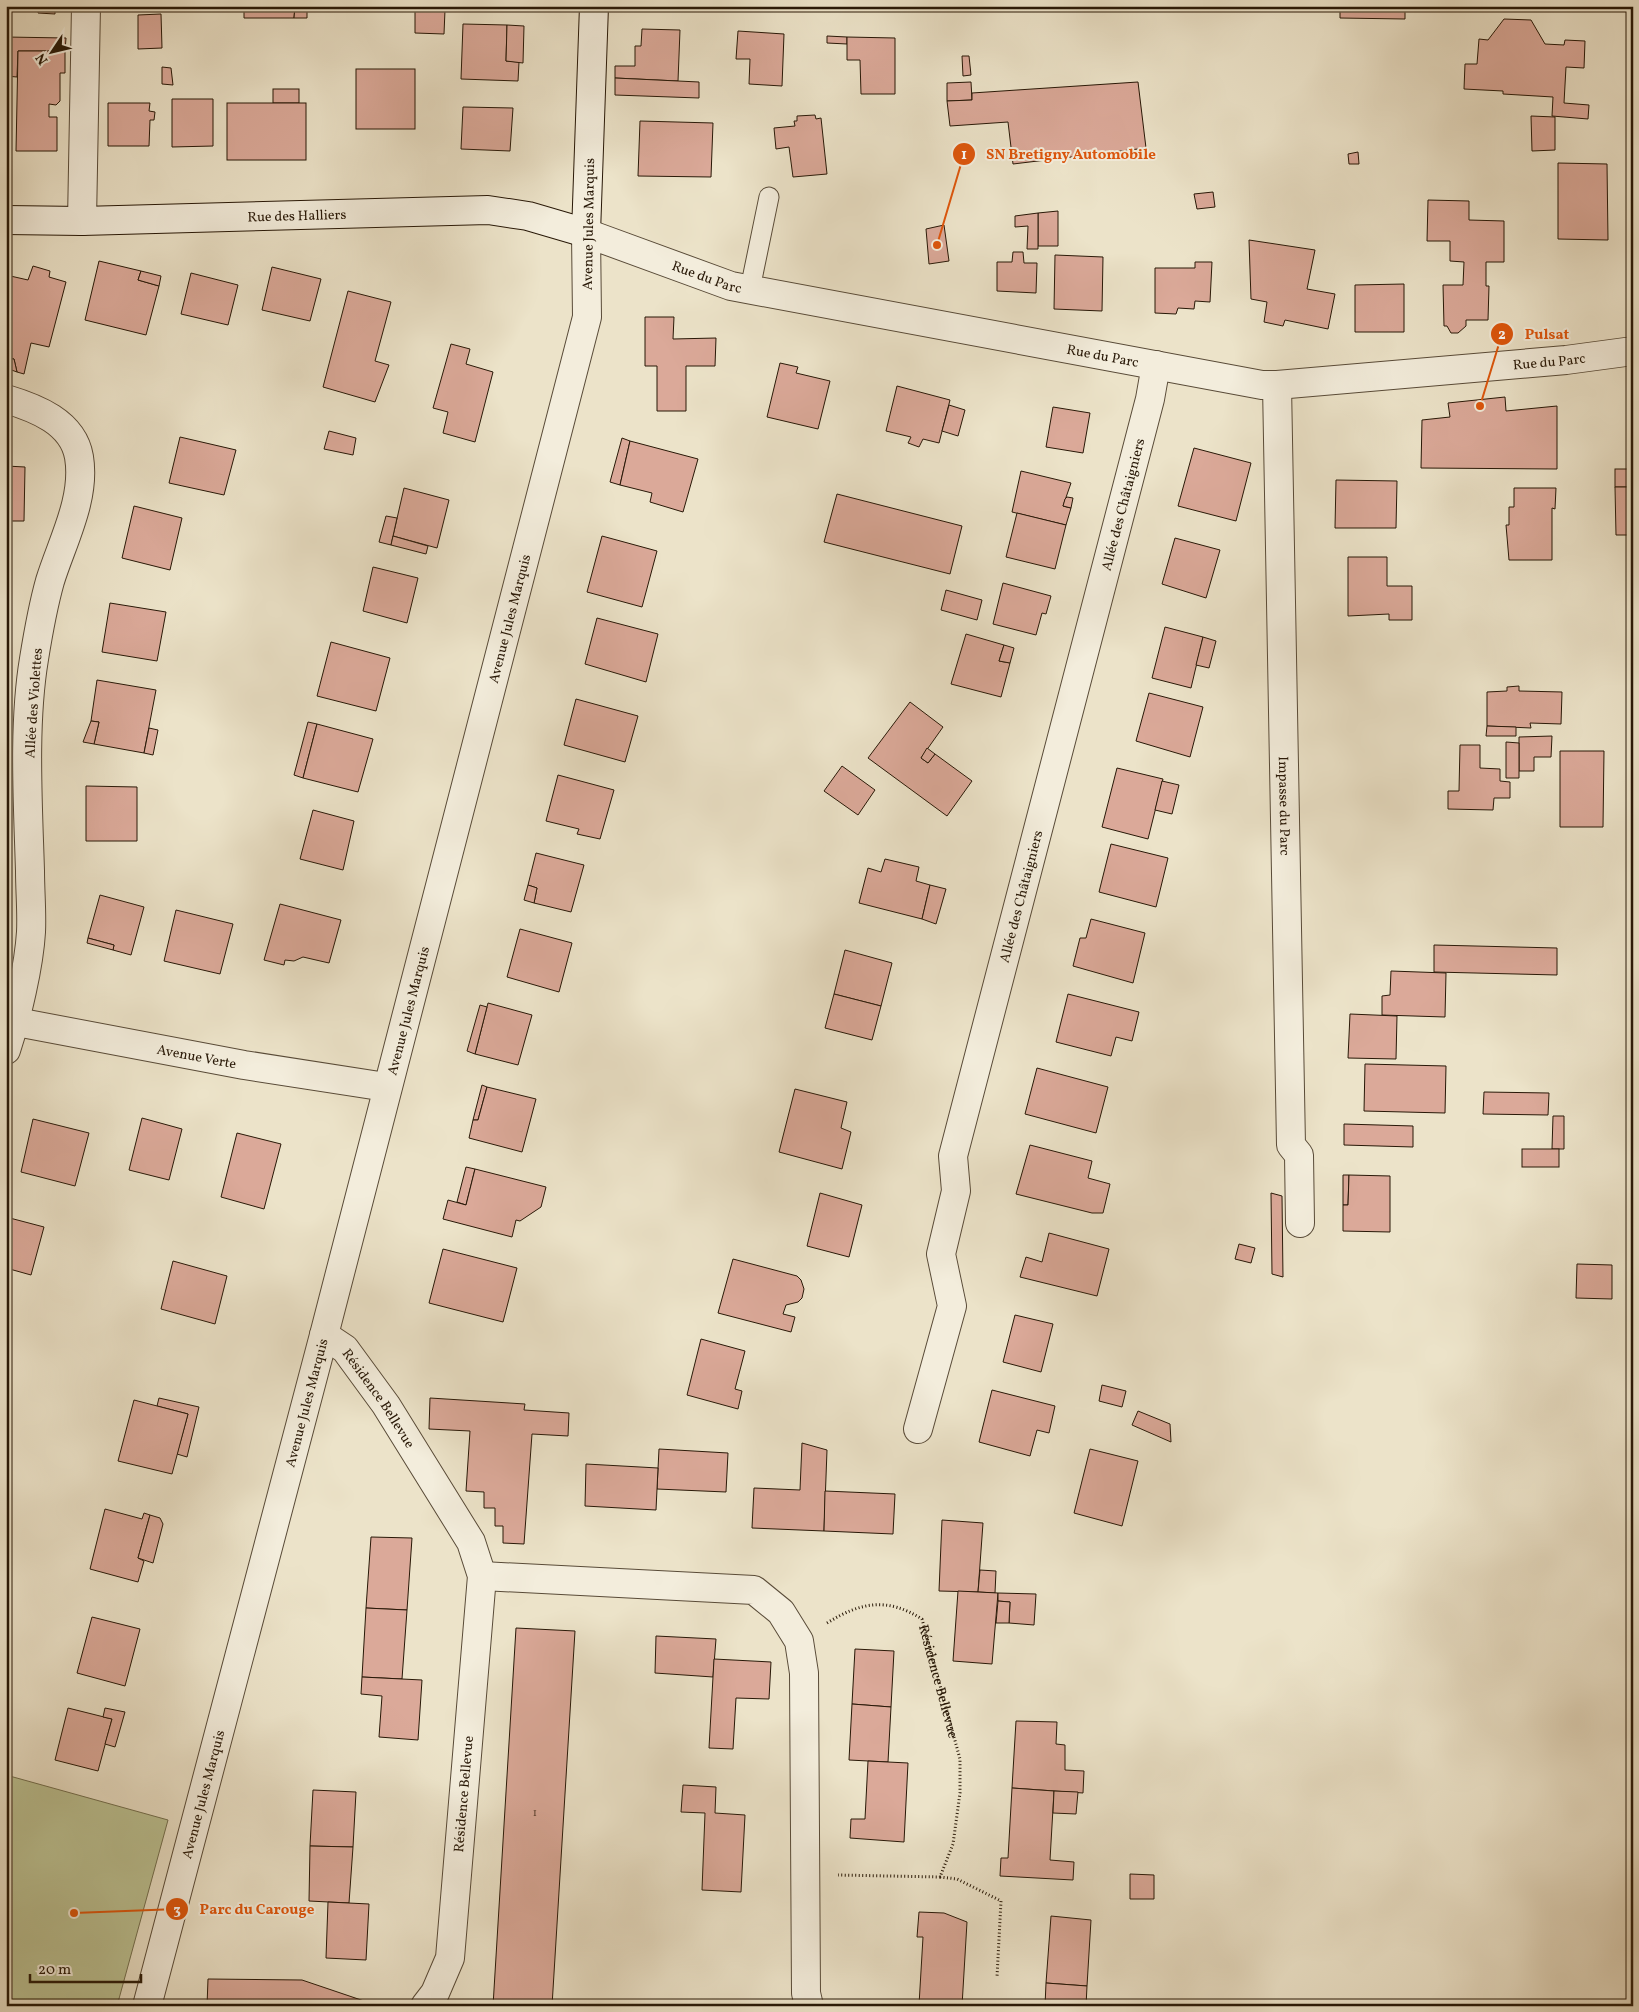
<svg xmlns="http://www.w3.org/2000/svg" width="1639" height="2012" viewBox="0 0 1639 2012" font-family="Vollkorn,serif">
	<style>
		.green { fill: #bcc394; stroke: #726e4e }
		.building { fill: #dba999; stroke: #281807 }
		.lines { fill: none; stroke-linecap: round; stroke-linejoin: round }
		.lane-casing { stroke: #594b38; stroke-width: 21 }
		.street-casing { stroke: #594b38; stroke-width: 30 }
		.secondary-casing { stroke: #281807; stroke-width: 30 }
		.path { stroke: #281807; stroke-width: 3; stroke-dasharray: 1 2.5; stroke-linecap: butt }
		.lane { stroke: #f3eddc; stroke-width: 19 }
		.street { stroke: #f3eddc; stroke-width: 28 }
		.secondary { stroke: #f3eddc; stroke-width: 28 }
		.labels { text-anchor: middle; stroke-width: 4; stroke-linejoin: round; paint-order: stroke }
		.number-label { font-size: 11px; fill: #553c2c }
		.street-label { font-size: 14px; fill: #281807; stroke: #f3eddc }
		.leader { fill: none; stroke: #de560c; stroke-width: 2 }
		.callout-dot { fill: #de560c; stroke: #f3eddc; stroke-width: 2 }
		.mark-label { font-size: 15px; text-anchor: middle; font-weight: bold; fill: #fff }
		.callout-label { font-size: 15px; text-anchor: middle; font-weight: bold; fill: #de560c; stroke: #f3eddc; stroke-width: 4; stroke-linejoin: round; paint-order: stroke }
	</style>
	<rect width="100%" height="100%" fill="#ece3c9"/>
	<filter id="stains"><feTurbulence type="fractalNoise" baseFrequency=".004" numOctaves="4"/><feColorMatrix values="0 0 0 0 .2 0 0 0 0 .09 0 0 0 0 .02 0 0 0 .5 -.17"/></filter>
	<radialGradient id="worn" r=".72"><stop offset=".6" stop-color="#630" stop-opacity="0"/><stop offset="1" stop-color="#630" stop-opacity=".3"/></radialGradient>
	<polygon class="green" points="6,1775 168,1820 117,2006 6,2006"/>
	<g class="building">
		<polygon points="6,6 55,6 55,14 38,13 39,8"/>
		<polygon points="244,6 295,6 294,18 244,18"/>
		<polygon points="295,6 307,6 307,18 294,18"/>
		<polygon points="1340,6 1405,6 1405,19 1340,18"/>
		<polygon points="415,9 445,10 444,34 415,33"/>
		<polygon points="161,14 162,48 138,49 138,15"/>
		<polygon points="1504,19 1531,20 1545,44 1564,45 1565,40 1585,41 1584,68 1566,67 1564,103 1589,105 1588,119 1552,116 1553,97 1503,94 1503,91 1464,89 1465,64 1477,64 1479,39 1488,40"/>
		<polygon points="463,24 507,25 506,61 519,62 518,81 461,79"/>
		<polygon points="507,25 524,26 523,63 506,61"/>
		<polygon points="642,29 680,30 678,81 615,78 615,66 635,66 635,46 641,46"/>
		<polygon points="738,31 784,34 782,86 749,84 750,59 736,59"/>
		<polygon points="827,36 847,37 847,44 827,43"/>
		<polygon points="6,37 66,38 65,51 18,51 17,77 6,76"/>
		<polygon points="847,37 895,38 895,94 861,94 860,60 847,60"/>
		<polygon points="18,51 65,51 65,73 60,73 60,101 56,105 49,104 49,117 57,117 57,151 16,151"/>
		<polygon points="962,56 969,56 971,75 963,76"/>
		<polygon points="162,67 171,68 173,85 162,84"/>
		<rect x="356" y="69" width="59" height="60"/>
		<polygon points="615,78 699,82 699,98 615,95"/>
		<polygon points="971,82 972,100 947,101 947,83"/>
		<polygon points="1138,82 1146,148 1013,164 1008,122 950,126 947,101 972,100 972,93"/>
		<rect x="273" y="89" width="26" height="14"/>
		<polygon points="172,99 213,99 213,146 172,147"/>
		<polygon points="108,103 150,103 149,111 155,112 154,120 150,120 149,146 108,146"/>
		<rect x="227" y="103" width="79" height="57"/>
		<polygon points="463,107 513,108 510,151 461,149"/>
		<polygon points="815,115 816,119 821,118 827,174 793,177 789,147 776,149 774,128 795,126 794,121 797,121 797,116"/>
		<polygon points="1531,116 1555,117 1555,150 1532,151"/>
		<polygon points="640,121 713,123 711,177 638,176"/>
		<polygon points="1358,152 1359,164 1349,164 1348,154"/>
		<polygon points="1558,163 1607,164 1608,240 1558,239"/>
		<polygon points="1213,192 1215,207 1197,209 1194,194"/>
		<polygon points="1428,200 1469,201 1469,220 1504,221 1504,262 1486,262 1486,286 1489,286 1488,320 1466,320 1466,326 1458,333 1451,333 1447,326 1444,326 1443,285 1463,285 1464,262 1450,261 1450,241 1427,241"/>
		<polygon points="1058,211 1058,246 1038,246 1038,213"/>
		<polygon points="1038,213 1038,249 1027,249 1028,226 1015,227 1015,216"/>
		<polygon points="944,225 949,261 929,264 926,229"/>
		<polygon points="1249,240 1315,250 1307,289 1335,294 1328,329 1285,320 1283,326 1264,322 1267,302 1251,299"/>
		<polygon points="1013,252 1023,252 1024,263 1037,263 1036,293 997,291 997,262 1012,262"/>
		<polygon points="1055,255 1103,257 1102,311 1054,309"/>
		<polygon points="99,261 141,271 138,280 159,286 146,335 85,320"/>
		<polygon points="1195,262 1212,262 1210,302 1195,301 1194,309 1178,308 1176,314 1155,313 1155,268 1195,268"/>
		<polygon points="33,266 50,271 49,277 66,282 49,347 31,343 24,374 17,372 14,359 6,358 6,275 28,280"/>
		<polygon points="272,267 321,279 310,321 262,310"/>
		<polygon points="141,271 161,276 159,286 138,280"/>
		<polygon points="191,273 238,285 228,325 181,314"/>
		<polygon points="1404,284 1404,332 1355,332 1355,285"/>
		<polygon points="348,291 391,302 375,361 389,365 375,402 323,387"/>
		<polygon points="645,317 674,317 673,339 716,338 715,366 686,366 686,411 657,411 657,366 645,366"/>
		<polygon points="451,344 470,349 466,364 493,372 475,442 443,433 448,412 433,408"/>
		<polygon points="6,358 14,359 17,372 6,368"/>
		<polygon points="780,363 798,367 796,373 830,381 818,429 767,417"/>
		<polygon points="897,386 950,400 939,443 923,439 919,447 908,443 911,437 886,431"/>
		<polygon points="1505,397 1506,411 1557,406 1557,469 1421,468 1422,420 1450,417 1448,403"/>
		<polygon points="949,405 965,410 958,436 942,431"/>
		<polygon points="1053,407 1090,413 1083,453 1046,447"/>
		<polygon points="329,431 356,438 353,455 324,449"/>
		<polygon points="180,437 236,450 224,495 169,483"/>
		<polygon points="622,438 630,441 620,485 610,482"/>
		<polygon points="630,441 698,459 683,512 650,502 652,493 620,485"/>
		<polygon points="1194,448 1251,463 1236,521 1178,506"/>
		<polygon points="6,466 25,467 24,521 6,521"/>
		<rect x="1615" y="469" width="18" height="18"/>
		<polygon points="1021,471 1071,483 1063,506 1071,508 1066,525 1012,512"/>
		<polygon points="1336,480 1397,481 1396,528 1335,528"/>
		<polygon points="1615,487 1633,487 1633,535 1616,535"/>
		<polygon points="404,488 449,500 437,548 393,536"/>
		<polygon points="1514,488 1556,488 1555,509 1552,508 1552,560 1509,560 1506,525 1509,525 1509,507 1514,507"/>
		<polygon points="837,494 962,526 950,574 824,542"/>
		<polygon points="1067,497 1073,498 1071,508 1063,506 1065,499"/>
		<polygon points="134,506 182,518 170,570 122,558"/>
		<polygon points="1017,513 1066,525 1055,569 1006,557"/>
		<polygon points="386,516 397,518 391,545 379,542"/>
		<polygon points="393,536 428,546 426,554 391,545"/>
		<polygon points="602,536 657,551 642,607 587,592"/>
		<polygon points="1175,538 1220,550 1206,598 1162,584"/>
		<polygon points="1348,557 1387,557 1387,586 1412,586 1412,620 1389,620 1389,614 1348,616"/>
		<polygon points="373,567 418,578 407,623 363,611"/>
		<polygon points="1003,583 1051,596 1046,614 1042,613 1036,635 993,624"/>
		<polygon points="946,590 982,600 977,620 941,610"/>
		<polygon points="110,603 166,612 157,661 102,652"/>
		<polygon points="597,618 658,634 646,682 585,664"/>
		<polygon points="1165,627 1203,637 1191,688 1152,678"/>
		<polygon points="966,634 1004,645 999,661 1010,663 1001,697 951,684"/>
		<polygon points="1203,637 1216,641 1209,668 1196,665"/>
		<polygon points="331,642 390,658 376,711 317,696"/>
		<polygon points="1004,645 1014,648 1010,663 999,661"/>
		<polygon points="97,680 156,690 144,753 94,744 99,722 91,721"/>
		<polygon points="1519,686 1519,691 1562,692 1561,724 1530,723 1531,728 1487,726 1487,692 1507,691 1507,687"/>
		<polygon points="1149,693 1203,707 1190,757 1136,741"/>
		<polygon points="576,699 638,716 625,762 564,745"/>
		<polygon points="910,702 943,727 921,758 928,763 935,754 972,781 947,816 868,758"/>
		<polygon points="91,721 99,722 94,744 83,742"/>
		<polygon points="308,722 317,724 303,778 294,775"/>
		<polygon points="317,724 373,739 358,792 303,778"/>
		<polygon points="1487,726 1516,727 1516,736 1486,736"/>
		<polygon points="149,728 158,730 153,755 144,753"/>
		<polygon points="1552,736 1551,757 1534,757 1534,771 1519,771 1519,737"/>
		<polygon points="1506,742 1519,743 1519,778 1506,778"/>
		<polygon points="1460,745 1480,745 1480,768 1500,769 1500,781 1510,782 1510,798 1494,798 1493,810 1448,809 1448,791 1459,791"/>
		<polygon points="927,748 935,754 928,763 921,758"/>
		<polygon points="1560,751 1604,751 1603,827 1560,827"/>
		<polygon points="842,766 875,790 858,815 824,791"/>
		<polygon points="1117,768 1163,779 1148,839 1102,827"/>
		<polygon points="558,775 614,790 600,839 577,834 579,829 546,821"/>
		<polygon points="1162,781 1179,785 1172,814 1155,810"/>
		<polygon points="86,786 137,787 137,841 86,841"/>
		<polygon points="313,810 354,821 343,870 300,859"/>
		<polygon points="1111,844 1168,858 1156,907 1099,892"/>
		<polygon points="536,853 584,865 571,912 534,903 537,888 528,885"/>
		<polygon points="885,859 919,867 916,881 930,885 922,919 859,903 868,868 881,872"/>
		<polygon points="528,885 537,888 534,903 524,900"/>
		<polygon points="930,885 946,889 936,924 922,919"/>
		<polygon points="100,895 144,907 131,955 113,950 114,945 88,938"/>
		<polygon points="280,904 341,920 329,963 303,957 294,961 285,960 284,965 264,960"/>
		<polygon points="176,910 233,924 220,974 164,961"/>
		<polygon points="1091,919 1145,933 1133,983 1073,966 1080,938 1086,938"/>
		<polygon points="520,929 572,943 559,992 507,977"/>
		<polygon points="88,938 114,945 113,950 87,943"/>
		<polygon points="1434,945 1557,948 1557,975 1434,972"/>
		<polygon points="845,950 892,963 881,1006 834,994"/>
		<polygon points="1391,971 1446,973 1445,1017 1382,1015 1382,996 1390,995"/>
		<polygon points="834,994 881,1006 872,1040 825,1028"/>
		<polygon points="1068,994 1139,1012 1132,1041 1116,1037 1111,1056 1056,1042"/>
		<polygon points="488,1003 532,1015 518,1065 475,1054"/>
		<polygon points="480,1005 487,1007 475,1054 467,1051"/>
		<polygon points="1350,1014 1397,1016 1396,1059 1348,1058"/>
		<polygon points="1365,1064 1446,1066 1445,1113 1364,1111"/>
		<polygon points="1037,1068 1108,1087 1096,1133 1025,1114"/>
		<polygon points="482,1085 487,1087 478,1120 473,1120"/>
		<polygon points="487,1087 536,1099 522,1152 469,1138 473,1120 478,1120"/>
		<polygon points="795,1089 847,1102 841,1128 851,1132 842,1169 779,1152"/>
		<polygon points="1484,1092 1549,1093 1548,1115 1483,1114"/>
		<polygon points="1553,1116 1564,1116 1564,1149 1552,1149"/>
		<polygon points="142,1118 182,1129 169,1180 129,1170"/>
		<polygon points="33,1119 89,1133 75,1186 21,1172"/>
		<polygon points="1344,1124 1413,1126 1413,1147 1344,1145"/>
		<polygon points="237,1133 281,1144 264,1209 221,1197"/>
		<polygon points="1030,1145 1092,1161 1088,1178 1110,1184 1103,1213 1092,1213 1016,1194"/>
		<rect x="1522" y="1149" width="37" height="18"/>
		<polygon points="466,1167 475,1169 466,1205 457,1202"/>
		<polygon points="475,1169 546,1187 541,1207 520,1221 516,1220 512,1237 443,1219 448,1200 466,1205"/>
		<polygon points="1343,1175 1349,1175 1348,1205 1343,1205"/>
		<polygon points="1349,1175 1390,1176 1390,1232 1343,1231 1343,1205 1348,1205"/>
		<polygon points="820,1193 862,1205 849,1257 807,1246"/>
		<polygon points="1271,1193 1282,1196 1283,1277 1272,1274"/>
		<polygon points="6,1217 44,1227 31,1275 6,1268"/>
		<polygon points="1049,1233 1109,1249 1097,1296 1020,1277 1026,1257 1042,1262"/>
		<polygon points="1239,1244 1255,1248 1251,1263 1235,1259"/>
		<polygon points="443,1249 517,1268 503,1322 429,1303"/>
		<polygon points="733,1259 797,1276 801,1280 804,1289 802,1298 798,1302 786,1305 783,1314 795,1317 791,1332 718,1313"/>
		<polygon points="173,1261 227,1276 215,1324 161,1309"/>
		<polygon points="1577,1264 1612,1265 1612,1299 1576,1298"/>
		<polygon points="1015,1315 1053,1324 1041,1372 1003,1362"/>
		<polygon points="701,1339 745,1351 735,1389 742,1391 738,1409 687,1395"/>
		<polygon points="1102,1385 1126,1391 1122,1407 1099,1401"/>
		<polygon points="992,1390 1055,1406 1049,1433 1037,1430 1030,1456 979,1442"/>
		<polygon points="159,1398 199,1407 187,1457 177,1454 188,1414 157,1406"/>
		<polygon points="430,1398 525,1404 524,1410 569,1413 568,1436 532,1434 524,1544 503,1543 503,1526 495,1526 495,1508 484,1508 484,1492 466,1491 470,1431 429,1429"/>
		<polygon points="134,1400 188,1414 172,1474 118,1461"/>
		<polygon points="1138,1411 1170,1424 1171,1442 1132,1425"/>
		<polygon points="802,1443 827,1450 824,1531 752,1528 754,1488 800,1490"/>
		<polygon points="659,1449 728,1453 726,1492 657,1489"/>
		<polygon points="1090,1449 1138,1461 1122,1526 1074,1513"/>
		<polygon points="586,1464 658,1468 656,1510 585,1506"/>
		<polygon points="825,1491 895,1494 893,1534 824,1531"/>
		<polygon points="105,1509 142,1519 144,1513 150,1515 138,1558 144,1561 138,1582 90,1569"/>
		<polygon points="150,1515 160,1518 163,1524 153,1563 138,1558"/>
		<polygon points="942,1520 983,1523 978,1592 939,1591"/>
		<polygon points="371,1537 412,1538 407,1610 366,1608"/>
		<polygon points="980,1570 996,1571 995,1593 978,1592"/>
		<polygon points="958,1591 998,1593 992,1664 953,1661"/>
		<polygon points="998,1593 1036,1594 1034,1625 1009,1623 1010,1602 998,1601"/>
		<polygon points="998,1601 1010,1602 1009,1623 996,1623"/>
		<polygon points="366,1608 407,1610 402,1679 362,1677"/>
		<polygon points="92,1617 140,1629 125,1686 77,1673"/>
		<polygon points="516,1628 575,1631 552,2006 493,2006"/>
		<polygon points="656,1636 716,1639 713,1677 655,1673"/>
		<polygon points="855,1649 894,1651 891,1707 852,1704"/>
		<polygon points="714,1659 771,1662 769,1699 736,1698 733,1749 709,1748"/>
		<polygon points="362,1677 422,1680 418,1740 379,1737 382,1696 361,1694"/>
		<polygon points="852,1704 891,1707 888,1762 849,1760"/>
		<polygon points="68,1708 112,1719 98,1771 55,1760"/>
		<polygon points="105,1708 125,1712 115,1747 105,1744 112,1719 103,1717"/>
		<polygon points="1016,1721 1057,1722 1056,1744 1065,1745 1065,1770 1084,1771 1083,1793 1012,1788"/>
		<polygon points="868,1761 908,1763 904,1842 850,1838 851,1819 865,1819"/>
		<polygon points="683,1785 716,1787 715,1813 745,1815 741,1892 702,1890 705,1813 681,1812"/>
		<polygon points="1012,1788 1054,1791 1050,1860 1074,1862 1073,1880 1000,1876 1001,1858 1008,1858"/>
		<polygon points="313,1790 356,1792 353,1847 310,1846"/>
		<polygon points="1054,1791 1078,1792 1076,1814 1053,1813"/>
		<polygon points="310,1846 353,1847 349,1903 309,1901"/>
		<polygon points="1130,1874 1154,1875 1154,1899 1130,1899"/>
		<polygon points="328,1902 369,1904 366,1960 326,1958"/>
		<polygon points="919,1912 944,1913 967,1922 962,2006 919,2005 923,1937 917,1937"/>
		<polygon points="1051,1916 1091,1920 1087,1986 1046,1983"/>
		<polygon points="208,1979 302,1980 373,2004 207,2006"/>
		<polygon points="1046,1983 1087,1986 1086,2006 1045,2006"/>
	</g>
	<g class="lines">
		<g class="lane-casing">
			<polyline id="lane" points="750,289 769,197"/>
		</g>
		<g class="street-casing">
			<g id="street">
				<polyline points="82,221 86,6"/>
				<path id="s2" d="M1277 385 1291 1145 1299 1155 1300 1223"/>
				<path d="M6 399C36 408 73 422 79 457 86 499 62 542 50 581 43 606 38 634 34 659 23 725 28 804 30 871 30 891 32 912 31 932 29 966 17 1017 6 1050"/>
				<path id="s3" d="M6 1020 244 1065 386 1087"/>
				<path id="s4" d="M324 1335 345 1349 386 1405 471 1542 482 1576 450 1958 435 1993 425 2006"/>
				<path id="s5" d="M918 1429 952 1306 941 1254 956 1191 953 1156 1150 399 1156 365"/>
				<polyline points="482,1576 754,1590 781,1612 799,1641 804,1673 806,1993 809,2006"/>
				<path id="s6" d="M147 2006 324 1335 587 317 586 233 731 286 1262 385H1277L1566 360 1633 351"/>
			</g>
		</g>
		<g class="secondary-casing">
			<g id="secondary">
				<path id="s7" d="M6 220 82 221 488 210 528 216 586 233 594 6"/>
			</g>
		</g>
		<g class="path">
			<path id="s1" d="M827 1623C861 1602 887 1597 922 1619L960 1759V1793L953 1844 940 1877 838 1875"/>
			<polyline points="940,1877 957,1879 1001,1901 997,1977"/>
		</g>
		<use href="#lane" class="lane"/>
		<use href="#street" class="street"/>
		<use href="#secondary" class="secondary"/>
	</g>
	<g class="labels">
		<g class="number-label">
			<text x="535" y="1816">1</text>
		</g>
		<g class="street-label">
			<text dy="5" stroke="none"><textPath href="#s7" startOffset="291">Rue des Halliers</textPath></text>
			<text transform="translate(588 224) rotate(-89)" y="5">Avenue Jules Marquis</text>
			<text dy="5" stroke="none"><textPath href="#s6" startOffset="1958">Rue du Parc</textPath></text>
			<text dy="5" stroke="none"><textPath href="#s6" startOffset="2362">Rue du Parc</textPath></text>
			<text dy="5" stroke="none"><textPath href="#s6" startOffset="2812">Rue du Parc</textPath></text>
			<text dy="5" stroke="none"><textPath href="#s5" startOffset="954">Allée des Châtaigniers</textPath></text>
			<text dy="5" stroke="none"><textPath href="#s6" startOffset="1434">Avenue Jules Marquis</textPath></text>
			<text transform="translate(33 703) rotate(-86)" y="5">Allée des Violettes</text>
			<text dy="5" stroke="none"><textPath href="#s2" startOffset="421">Impasse du Parc</textPath></text>
			<text dy="5" stroke="none"><textPath href="#s5" startOffset="549">Allée des Châtaigniers</textPath></text>
			<text dy="5" stroke="none"><textPath href="#s6" startOffset="1029">Avenue Jules Marquis</textPath></text>
			<text dy="5" stroke="none"><textPath href="#s3" startOffset="194">Avenue Verte</textPath></text>
			<text dy="5" stroke="none"><textPath href="#s4" startOffset="85">Résidence Bellevue</textPath></text>
			<text dy="5" stroke="none"><textPath href="#s6" startOffset="624">Avenue Jules Marquis</textPath></text>
			<text dy="5" stroke="none"><textPath href="#s1" startOffset="166">Résidence Bellevue</textPath></text>
			<text transform="translate(463 1794) rotate(-85)" y="5">Résidence Bellevue</text>
			<text dy="5" stroke="none"><textPath href="#s6" startOffset="219">Avenue Jules Marquis</textPath></text>
		</g>
	</g>
	<path class="leader" d="M937 245L964 154M1480 406L1502 334M74 1913L177 1909"/>
	<g class="callout-dot">
		<circle cx="937" cy="245" r="5"/>
		<circle cx="1480" cy="406" r="5"/>
		<circle cx="74" cy="1913" r="5"/>
		<circle cx="964" cy="154" r="12"/>
		<circle cx="1502" cy="334" r="12"/>
		<circle cx="177" cy="1909" r="12"/>
	</g>
	<g class="mark-label">
		<text x="964" y="159">1</text>
		<text x="1502" y="339">2</text>
		<text x="177" y="1914">3</text>
	</g>
	<g class="callout-label">
		<text x="1071" y="159">SN Bretigny Automobile</text>
		<text x="1547" y="339">Pulsat</text>
		<text x="257" y="1914">Parc du Carouge</text>
	</g>
	<rect width="1639" height="2012" fill="none" stroke="#ece3c9" stroke-width="25"/>
	<rect x="8" y="8" width="1624" height="1997" fill="none" stroke="#281807" stroke-width="2.5"/>
	<rect x="12" y="12" width="1614" height="1987" fill="none" stroke="#281807"/>
	<g transform="translate(52 52) rotate(235)" stroke="#f3eddc" stroke-width="4" paint-order="stroke">
	<path d="M0-4L9 19L0 12L-9 19Z" fill="#281807"/>
	<text y="-8" font-size="14" font-weight="bold" text-anchor="middle" fill="#281807">N</text>
	</g>
	<path d="M30 1974v8h111v-8" fill="none" stroke="#281807" stroke-width="2.5"/>
	<text x="38" y="1974" font-size="15" fill="#281807" stroke="#f3eddc" stroke-width="4" paint-order="stroke">20 m</text>
	<rect width="100%" height="100%" filter="url(#stains)"/>
	<rect width="100%" height="100%" fill="url(#worn)"/>
</svg>
